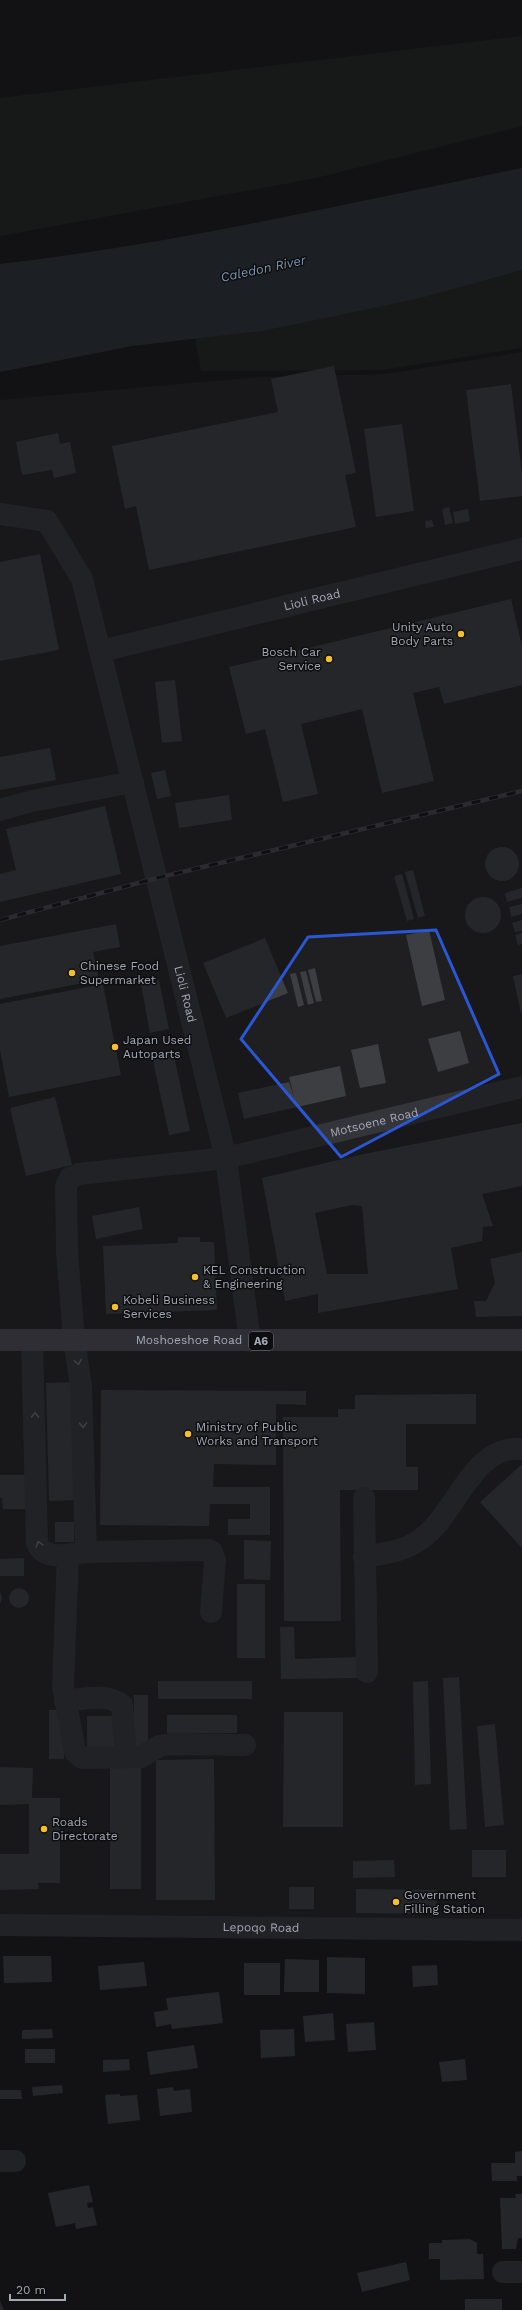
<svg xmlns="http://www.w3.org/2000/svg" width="522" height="2310" viewBox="0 0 522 2310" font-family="'Work Sans',sans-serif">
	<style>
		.built { fill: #1f1f22 }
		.green { fill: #1b231c }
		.water { fill: #293139 }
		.building { fill: #3d3e42; fill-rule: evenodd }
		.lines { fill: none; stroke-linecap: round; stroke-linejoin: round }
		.minor { stroke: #34353a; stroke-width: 22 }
		.major { stroke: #505159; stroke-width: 22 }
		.rail-casing { stroke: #47484f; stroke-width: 4.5 }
		.rail { stroke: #0e0e10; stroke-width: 3; stroke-dasharray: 9; stroke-linecap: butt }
		.oneway { stroke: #72757e }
		.marked { fill: none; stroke: #2a57d5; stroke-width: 3; stroke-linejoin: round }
		.poi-dot { fill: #f7be28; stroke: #0e0e10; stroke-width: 1.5 }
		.labels { text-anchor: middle; stroke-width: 3; stroke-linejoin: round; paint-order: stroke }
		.shield { fill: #0e0e10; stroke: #777a84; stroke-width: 1 }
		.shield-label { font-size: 11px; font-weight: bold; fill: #a4a9b6 }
		.street-label { font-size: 12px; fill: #a4a9b6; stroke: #0e0e10 }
		.poi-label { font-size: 12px; fill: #a4a9b6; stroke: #0e0e10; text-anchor: start }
		.water-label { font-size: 13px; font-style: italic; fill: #7a95b2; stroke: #0e0e10 }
	</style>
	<rect width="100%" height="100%" fill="#131315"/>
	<polygon class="built" points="522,352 522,1919 0,1916 0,400 259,377 386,374"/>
	<g class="green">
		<polygon points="522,36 522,126 316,178 0,236 0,98"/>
		<path d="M522 270V348L381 370 201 371 195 338C307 326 414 300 522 270Z"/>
	</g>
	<path class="water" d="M522 168V270L424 297 326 318 261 331 132 346 0 372V264C176 244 348 203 522 168Z"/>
	<g class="building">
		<polygon points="334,366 356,473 345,475 356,527 149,570 136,506 125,509 112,446 278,412 271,379"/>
		<polygon points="511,384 522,474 522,496 480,501 466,390"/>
		<polygon points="402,424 414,511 376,517 364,429"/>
		<polygon points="58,433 60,444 70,442 76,473 54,478 52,470 22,475 16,442"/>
		<polygon points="449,507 453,523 445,525 442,509"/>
		<polygon points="468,509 470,521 455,524 453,512"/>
		<polygon points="432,520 434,527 426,528 425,521"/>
		<polygon points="40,554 59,650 0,661 0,562"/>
		<polygon points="511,599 522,646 522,685 444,704 439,687 413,693 434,781 382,793 362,709 301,724 318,794 283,802 265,729 246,734 229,667"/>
		<polygon points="175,680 182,741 162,743 155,682"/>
		<polygon points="50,748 56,780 0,790 0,757"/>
		<polygon points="165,770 171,796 157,799 151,773"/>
		<polygon points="229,795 232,820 179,828 175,803"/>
		<polygon points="105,806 121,874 0,902 0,874 16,870 6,829"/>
		<circle cx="502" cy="864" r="17"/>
		<polygon points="413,870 425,916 418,918 405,872"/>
		<polygon points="402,874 414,919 407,921 394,876"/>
		<polygon points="522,888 522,898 507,902 505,893"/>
		<circle cx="483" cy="915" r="18"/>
		<polygon points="522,904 522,914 511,917 509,907"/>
		<polygon points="522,920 522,931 515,932 512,923"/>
		<polygon points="116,924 120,947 93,952 99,980 0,999 0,946"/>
		<polygon points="429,930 445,1000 422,1006 406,935"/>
		<polygon points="522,933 522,944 518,945 515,935"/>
		<polygon points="265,938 288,993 226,1018 203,963"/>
		<polygon points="315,968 322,1001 316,1002 308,970"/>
		<polygon points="306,971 314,1003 308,1005 300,972"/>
		<polygon points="296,973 304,1005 298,1007 290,974"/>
		<polygon points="522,974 522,1013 521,1013 513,976"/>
		<polygon points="159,980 169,1029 150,1033 141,984"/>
		<polygon points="103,984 121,1075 9,1097 0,1050 0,1004"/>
		<polygon points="460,1031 469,1063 438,1072 428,1039"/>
		<polygon points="378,1044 386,1083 360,1088 351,1050"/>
		<polygon points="173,1051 190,1131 169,1135 152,1056"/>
		<polygon points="340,1066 346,1096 244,1119 238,1093 289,1082 294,1097 289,1077"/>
		<polygon points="55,1097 72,1165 26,1176 10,1108"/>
		<path d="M522 1123V1186L482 1194 493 1226 483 1227 482 1241 451 1248 458 1289 318 1313V1294L285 1301 262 1178 364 1154ZM352 1205 362 1206 368 1274H327L315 1213Z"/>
		<polygon points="139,1207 143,1229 96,1239 92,1216"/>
		<polygon points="178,1237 200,1237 200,1242 214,1242 217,1310 106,1314 103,1246 178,1243"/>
		<polygon points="522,1252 522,1316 476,1317 474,1301 486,1301 495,1283 490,1259"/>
		<polygon points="76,1382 79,1500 49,1501 46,1383"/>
		<polygon points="101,1390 306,1391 306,1405 276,1404 276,1465 214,1464 213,1487 270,1487 270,1535 228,1535 228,1519 250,1519 250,1504 210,1504 209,1526 100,1525"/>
		<polygon points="476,1394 476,1424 406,1424 406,1467 418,1467 418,1490 340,1490 341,1621 284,1621 283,1417 338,1417 338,1409 355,1409 355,1395"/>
		<polygon points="521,1465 522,1466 522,1548 480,1502"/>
		<polygon points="0,1475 25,1475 26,1509 3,1509 2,1498 0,1498"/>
		<rect x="55" y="1522" width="19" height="20"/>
		<polygon points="244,1540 271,1541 270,1580 244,1579"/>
		<polygon points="24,1558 24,1576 0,1576 0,1559"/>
		<rect x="237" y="1584" width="28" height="74"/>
		<circle cx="19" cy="1598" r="10"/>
		<polygon points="0,1591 2,1598 0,1604"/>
		<polygon points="280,1627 294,1627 295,1659 361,1657 361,1678 281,1679"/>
		<polygon points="459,1677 467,1829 450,1830 443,1678"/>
		<rect x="158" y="1681" width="94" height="18"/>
		<polygon points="428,1681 431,1784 415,1785 413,1682"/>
		<rect x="134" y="1695" width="14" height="57"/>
		<rect x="49" y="1710" width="15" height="49"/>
		<polygon points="284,1712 343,1712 343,1827 283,1827"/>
		<rect x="167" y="1715" width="70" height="18"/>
		<rect x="87" y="1716" width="30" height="35"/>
		<polygon points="495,1724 504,1825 485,1827 477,1726"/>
		<polygon points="214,1759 215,1900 156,1900 156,1760"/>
		<polygon points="0,1767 33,1768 32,1798 60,1798 60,1883 38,1883 39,1889 0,1890 0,1854 29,1854 29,1804 0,1805"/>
		<rect x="110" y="1767" width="31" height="122"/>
		<rect x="472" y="1850" width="34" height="27"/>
		<polygon points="394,1860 395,1877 353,1878 353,1861"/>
		<rect x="289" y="1887" width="25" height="22"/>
		<polygon points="356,1889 437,1890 436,1914 356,1913"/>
		<polygon points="3,1956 51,1956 52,1982 4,1983"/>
		<polygon points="327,1957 365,1958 365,1994 327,1993"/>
		<polygon points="285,1959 319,1960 319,1992 284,1992"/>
		<polygon points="144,1962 147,1986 100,1990 98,1966"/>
		<rect x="244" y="1963" width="36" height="32"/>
		<polygon points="437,1965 438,1985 413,1987 412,1966"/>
		<polygon points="219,1992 223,2023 172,2029 171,2024 156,2027 154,2012 168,2010 166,1998"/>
		<polygon points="333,2013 335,2040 305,2042 303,2016"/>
		<polygon points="374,2022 376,2050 348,2052 346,2024"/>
		<polygon points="52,2029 53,2038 22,2039 22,2030"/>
		<polygon points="294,2029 295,2056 261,2058 260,2030"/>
		<polygon points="194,2045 198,2068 150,2075 147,2052"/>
		<rect x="25" y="2049" width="30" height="14"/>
		<polygon points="129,2059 130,2070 103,2072 103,2060"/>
		<polygon points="465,2059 467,2080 442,2082 439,2062"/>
		<polygon points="62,2085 63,2093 33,2096 32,2087"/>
		<polygon points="173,2087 174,2091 190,2089 192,2112 160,2116 157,2089"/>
		<polygon points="0,2090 21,2090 22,2099 0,2099"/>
		<polygon points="120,2094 120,2096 137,2095 140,2120 108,2124 105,2095"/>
		<polygon points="522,2151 522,2176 517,2176 517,2181 492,2181 491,2163 515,2163 515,2152"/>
		<polygon points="89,2185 93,2202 87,2203 88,2208 93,2207 97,2225 76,2229 75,2223 56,2227 48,2193"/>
		<polygon points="515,2194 522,2194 522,2238 518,2238 516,2249 502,2249 500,2198 516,2198"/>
		<polygon points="470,2239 477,2243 477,2254 483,2254 484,2279 440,2280 440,2259 429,2259 429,2243 442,2243 442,2240"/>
		<polygon points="406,2262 410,2280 362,2292 357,2273"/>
		<rect x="465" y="2299" width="37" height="11"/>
		<polygon points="0,2301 4,2310 0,2310"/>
	</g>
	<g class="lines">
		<g class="minor">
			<path id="s1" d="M0 514 47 521 82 579 226 1158 250 1341"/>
			<path id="s2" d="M101 651 522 549"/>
			<polyline points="0,810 32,801 133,782"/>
			<path d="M32 1340 37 1543C45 1562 69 1554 86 1552L209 1550 212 1552 215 1560 211 1612"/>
			<polyline points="364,1498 367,1672"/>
			<path id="s3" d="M86 1552 81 1386 74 1339 67 1252 66 1186 70 1178 79 1174 226 1158 522 1087"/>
			<polyline points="68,1555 63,1686 75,1752 82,1758 141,1757 159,1746 171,1744 245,1745"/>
			<path d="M364 1557C387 1553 408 1551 426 1535 457 1510 474 1444 522 1449"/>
			<path d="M65 1701C82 1699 108 1693 122 1705L126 1757"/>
			<path id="s4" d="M0 1925 522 1930"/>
			<polyline points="0,2161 15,2161"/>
			<polyline points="503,2272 522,2272"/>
		</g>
		<path class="major" id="s5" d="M0 1340H522"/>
		<g class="rail-casing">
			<polyline id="rail" points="0,920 157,878 522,791"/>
		</g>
		<use href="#rail" class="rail"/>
	</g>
	<defs><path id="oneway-chevron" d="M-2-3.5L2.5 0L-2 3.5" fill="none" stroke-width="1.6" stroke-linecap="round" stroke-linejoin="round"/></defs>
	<g class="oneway">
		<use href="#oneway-chevron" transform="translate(78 1362) rotate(82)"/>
		<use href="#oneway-chevron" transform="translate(35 1415) rotate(-91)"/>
		<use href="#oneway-chevron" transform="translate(83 1425) rotate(88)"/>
		<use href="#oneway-chevron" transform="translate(39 1544) rotate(-107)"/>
	</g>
	<path d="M0 0H522V2310H0ZM436 930 499 1074 341 1157 241 1039 308 937Z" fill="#131315" fill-opacity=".55" fill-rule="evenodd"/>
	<path class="marked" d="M436 930 499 1074 341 1157 241 1039 308 937Z"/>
	<g class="poi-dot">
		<circle cx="461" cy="634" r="4"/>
		<circle cx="329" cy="659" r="4"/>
		<circle cx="72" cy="973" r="4"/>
		<circle cx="115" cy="1047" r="4"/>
		<circle cx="195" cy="1277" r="4"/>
		<circle cx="115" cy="1307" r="4"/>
		<circle cx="188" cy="1434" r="4"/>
		<circle cx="44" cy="1829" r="4"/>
		<circle cx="396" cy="1902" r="4"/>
	</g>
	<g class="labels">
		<rect class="shield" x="249" y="1332" width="24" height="18" rx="3"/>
		<g class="shield-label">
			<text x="261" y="1345">A6</text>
		</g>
		<g class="street-label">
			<text dy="4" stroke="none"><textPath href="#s2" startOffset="217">Lioli Road</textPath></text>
			<text dy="4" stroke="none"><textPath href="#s1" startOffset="543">Lioli Road</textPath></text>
			<text dy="4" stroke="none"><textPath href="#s3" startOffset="686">Motsoene Road</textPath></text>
			<text dy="4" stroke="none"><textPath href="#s5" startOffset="189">Moshoeshoe Road</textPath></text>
			<text dy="4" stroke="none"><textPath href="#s4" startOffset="261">Lepoqo Road</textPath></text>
		</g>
		<g class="poi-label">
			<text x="453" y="631" text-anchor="end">Unity Auto<tspan x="453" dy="14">Body Parts</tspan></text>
			<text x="321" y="656" text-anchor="end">Bosch Car<tspan x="321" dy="14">Service</tspan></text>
			<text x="80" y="970">Chinese Food<tspan x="80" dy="14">Supermarket</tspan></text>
			<text x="123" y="1044">Japan Used<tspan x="123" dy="14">Autoparts</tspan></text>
			<text x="203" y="1274">KEL Construction<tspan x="203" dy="14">&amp; Engineering</tspan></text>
			<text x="123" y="1304">Kobeli Business<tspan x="123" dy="14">Services</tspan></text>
			<text x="196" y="1431">Ministry of Public<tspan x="196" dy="14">Works and Transport</tspan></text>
			<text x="52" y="1826">Roads<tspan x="52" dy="14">Directorate</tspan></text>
			<text x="404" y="1899">Government<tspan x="404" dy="14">Filling Station</tspan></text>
		</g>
		<g class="water-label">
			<text transform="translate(263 268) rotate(-12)" y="5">Caledon River</text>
		</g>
	</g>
	<path d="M10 2294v6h55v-6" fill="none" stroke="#a4a9b6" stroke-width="2"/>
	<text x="16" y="2294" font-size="12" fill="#a4a9b6" stroke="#0e0e10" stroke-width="3" paint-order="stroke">20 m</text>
</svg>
